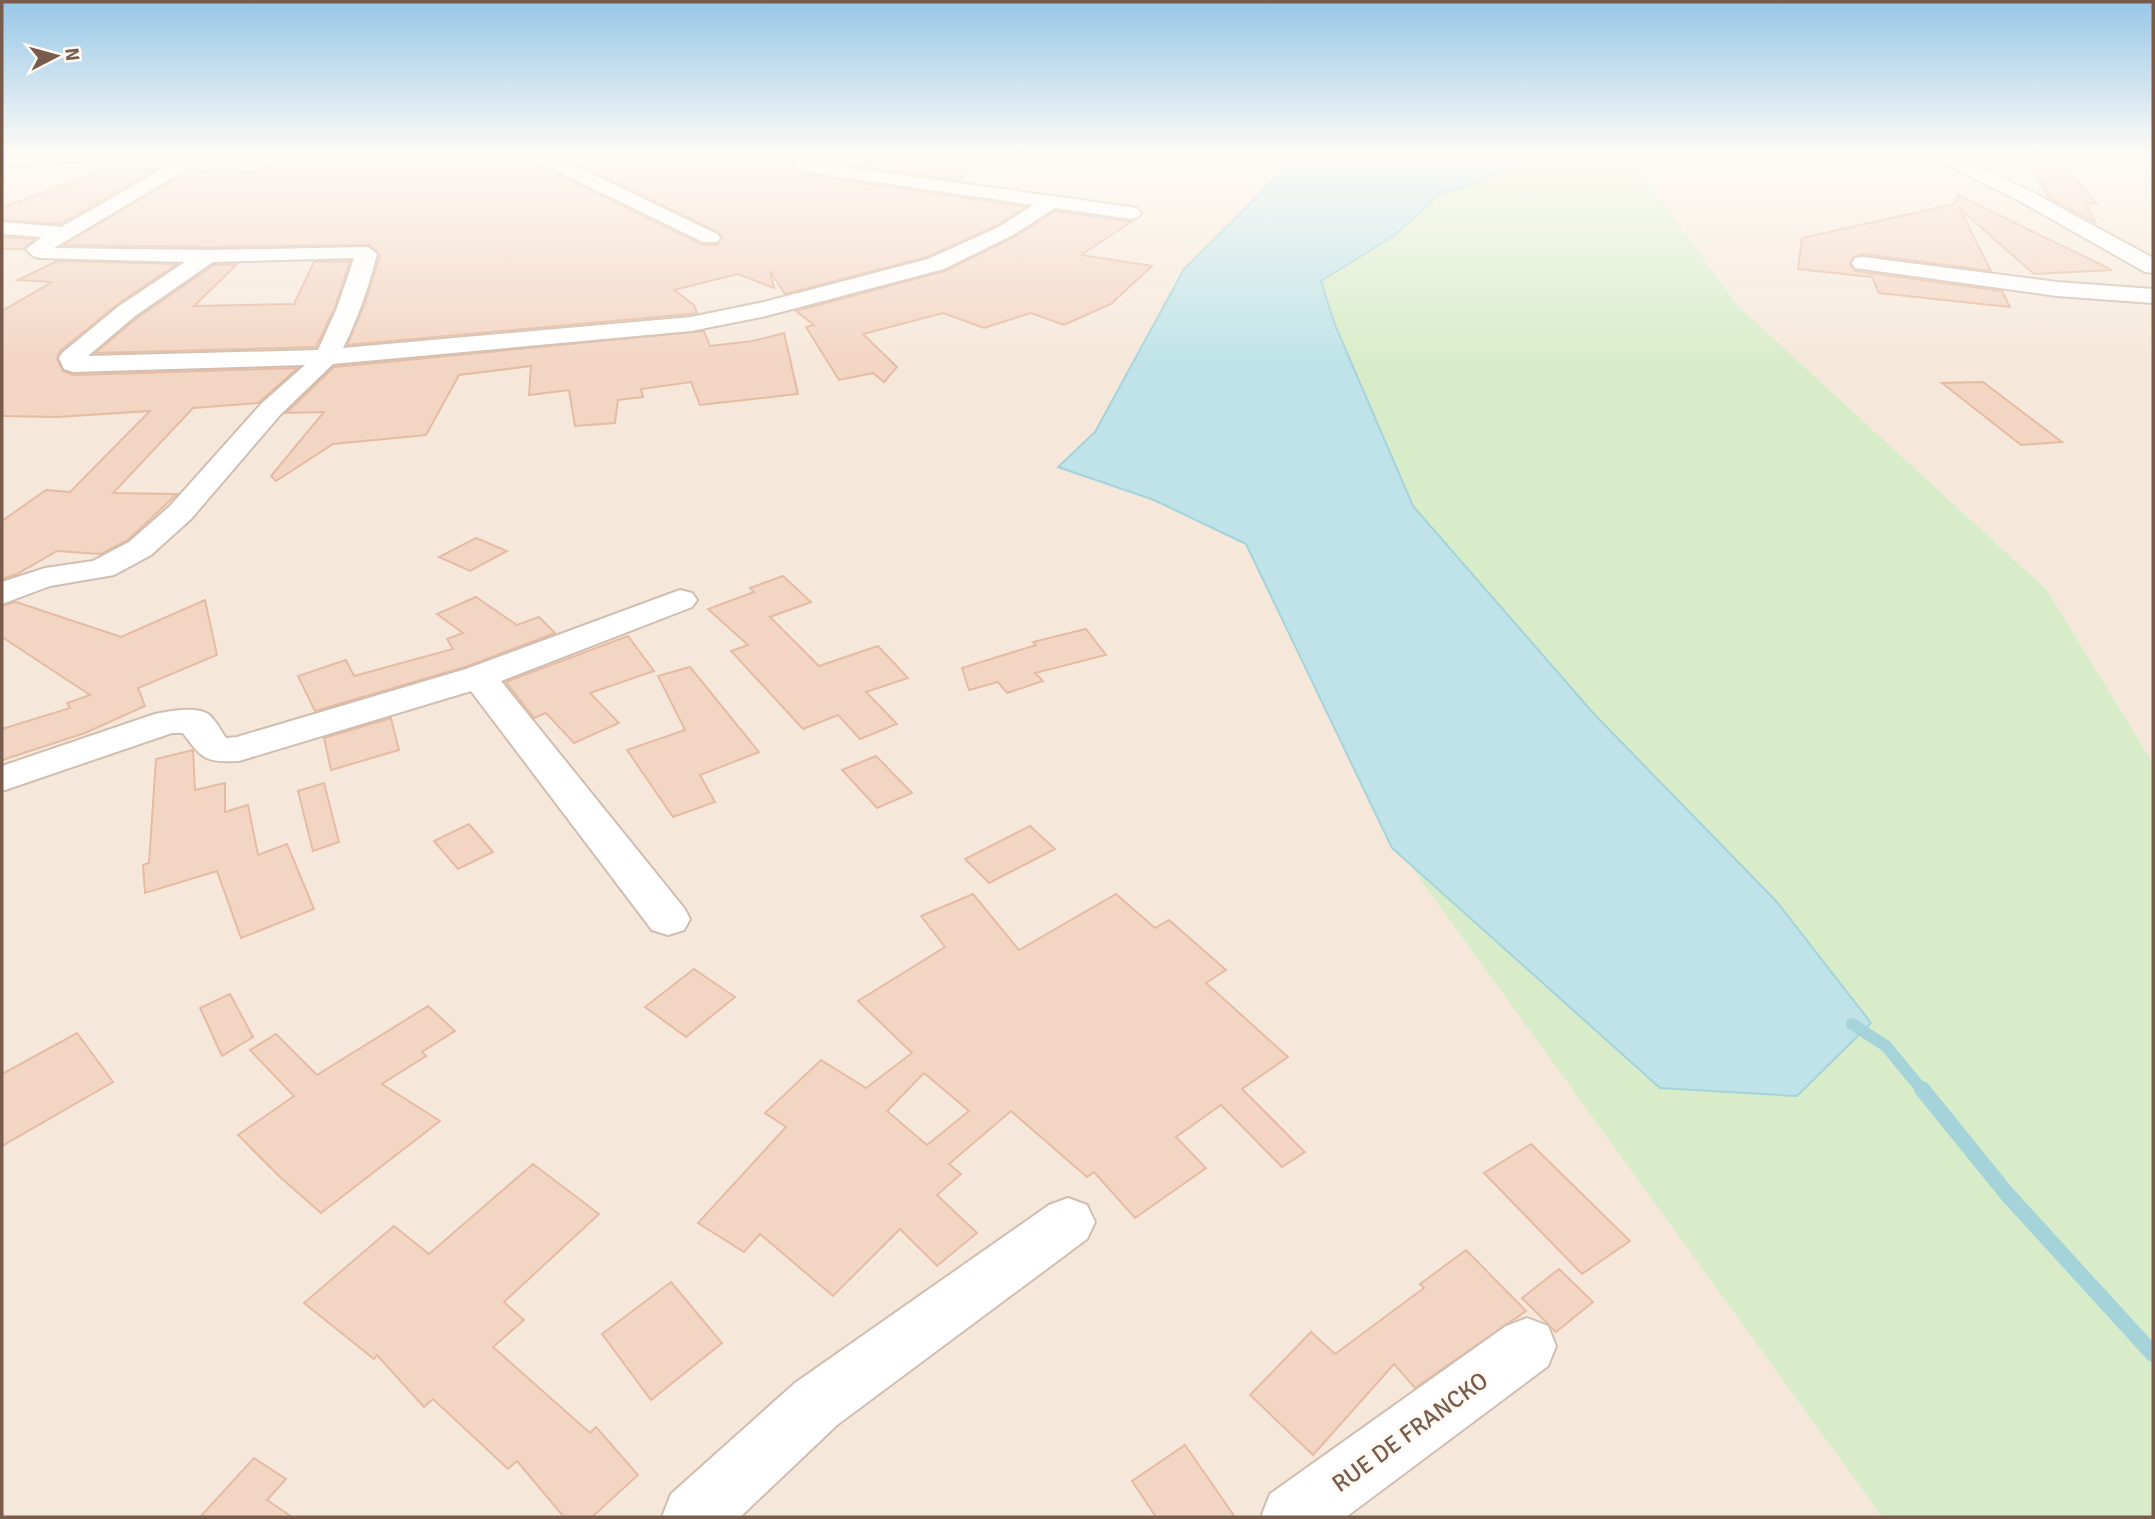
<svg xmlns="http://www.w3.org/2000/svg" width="2155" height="1519" font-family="Signika,sans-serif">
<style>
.residential{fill:#f5e8da}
.green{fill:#d8ecc9}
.water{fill:#bfe3e8;stroke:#a5d3da;stroke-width:2}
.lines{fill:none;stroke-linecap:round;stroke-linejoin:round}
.stream-far1{stroke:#a5d3da;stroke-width:12}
.stream{stroke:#a5d3da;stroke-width:16}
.building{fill:#f3d5c3;stroke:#e6bba3;stroke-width:2;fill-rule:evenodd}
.minor-casing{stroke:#d1beb0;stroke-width:4}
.minor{fill:#fff;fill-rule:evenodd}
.labels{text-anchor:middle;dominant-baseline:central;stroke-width:6;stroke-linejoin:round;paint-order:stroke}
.near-street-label{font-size:24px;fill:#7a5c4d;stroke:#fffaf3}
</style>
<rect width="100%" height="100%" fill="#fdf6ec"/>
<g class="residential">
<polygon points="2,152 1300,152 1184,269 1095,432 1059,467 1154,500 1246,544 1381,825 1660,1088 1411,865 1882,1517 2,1517"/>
<polygon points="1676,152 2153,153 2153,763 2047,590 1738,306 1640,169"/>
</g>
<polygon class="green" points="1561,152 1676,152 1640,170 1738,306 2047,590 2153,763 2153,1517 1882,1517 1381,825 1660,1088 1871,1023 1777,902 1594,714 1413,506 1335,325 1321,281 1395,235 1439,195"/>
<polygon class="water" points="1311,152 1561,152 1439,195 1395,235 1321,281 1335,325 1413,506 1594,714 1777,902 1871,1023 1797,1096 1660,1088 1392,848 1246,544 1154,500 1058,467 1095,432 1184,269 1300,154"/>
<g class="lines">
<polyline class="stream-far1" points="1852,1024 1886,1046 1923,1091"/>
<polyline class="stream" points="1922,1089 2007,1194 2153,1354"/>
</g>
<g class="building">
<polygon points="287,152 520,152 525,158 703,245 717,245 722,236 718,232 552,152 687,152 791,159 791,164 802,174 1026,207 998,225 927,257 785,294 770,271 774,288 738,274 674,290 694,305 697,313 691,314 347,345 365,303 380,255 370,245 208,247 63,245 190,170 255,172 262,167 269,167"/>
<polygon points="917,152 990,152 959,181 819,161 863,164 866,160 906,161"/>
<polygon points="2027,154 2057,156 2097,204 2086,203 2095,222 2049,198"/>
<polygon points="157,169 60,224 2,220 2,208 102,170"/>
<polygon points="1958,195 2112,270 2034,274 1959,208 1991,271 1863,254 1853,257 1850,264 1855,271 2002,291 2010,307 1879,293 1872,277 1798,269 1802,238 1954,204"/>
<polygon points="1056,211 1131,222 1081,255 1152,266 1111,304 1064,325 1031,313 984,328 943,313 863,334 897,367 884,382 873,373 839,380 806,327 814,325 796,311 945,271 1014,237"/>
<polygon points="2,237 35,239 23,249 2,249"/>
<polygon points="57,261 177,264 118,304 60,351 57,359 63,371 73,375 298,368 258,403 193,408 113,493 177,494 128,540 101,554 57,551 17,574 2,579 2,521 46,490 70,492 150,411 57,417 2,416 2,311 52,282 18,280"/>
<polygon points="350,261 335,307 316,347 95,353 137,318 214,265 237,264 194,306 294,304 314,262"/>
<polygon points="704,331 710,346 753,341 784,333 798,394 700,405 691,382 641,389 643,397 618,400 615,423 575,426 569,390 529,395 531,366 459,375 426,435 333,444 276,481 271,476 324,412 286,413 334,367"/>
<polygon points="1983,382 2062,442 2021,445 1942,383"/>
<polygon points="476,538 507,551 470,571 439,557"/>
<polygon points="783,576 811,602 770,617 819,666 878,646 908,678 866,692 897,724 860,739 838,715 803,729 731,651 748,645 708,609 754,592 750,588"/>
<polygon points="476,597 517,625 539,617 555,633 465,667 315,711 298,676 346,660 354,676 453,649 447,639 463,633 437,614"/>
<polygon points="205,600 217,655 138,688 145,706 85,733 2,760 2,729 70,708 67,703 90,695 2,637 2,606 16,602 121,637"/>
<polygon points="1086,629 1106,655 1035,673 1043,681 1007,693 998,682 969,690 962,668 1036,645 1033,642"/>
<polygon points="628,636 654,671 590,693 619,723 574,743 546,713 534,718 506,682"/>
<polygon points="690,667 759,752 700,775 715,802 673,817 627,750 685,730 658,676"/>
<polygon points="391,718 399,750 331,770 324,738"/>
<polygon points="193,750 195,790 225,783 225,812 248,805 258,855 287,844 314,909 241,938 217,871 145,893 143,865 149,863 156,759"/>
<polygon points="876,756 912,793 877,808 842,770"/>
<polygon points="324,783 339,842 313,851 298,791"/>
<polygon points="469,824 493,852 458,869 434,841"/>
<polygon points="1030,826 1055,849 989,883 965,859"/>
<path d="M973 894 1019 950 1116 894 1155 928 1169 920 1226 970 1206 983 1288 1057 1242 1089 1305 1152 1282 1167 1221 1105 1176 1137 1206 1168 1135 1218 1094 1172 1087 1177 1011 1111 949 1164 961 1174 937 1195 977 1233 937 1266 900 1229 833 1296 760 1234 744 1252 698 1223 786 1127 765 1113 821 1060 866 1088 912 1053 858 1001 945 947 921 916ZM924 1073 969 1111 927 1145 887 1111Z"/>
<polygon points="694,969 735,997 686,1037 645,1007"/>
<polygon points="230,994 253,1037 222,1056 200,1008"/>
<polygon points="428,1006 455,1031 422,1052 426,1056 382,1084 440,1121 321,1213 280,1177 238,1135 294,1096 250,1050 276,1034 317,1075"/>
<polygon points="77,1033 113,1082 2,1146 2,1074"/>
<polygon points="1531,1144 1630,1241 1582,1274 1484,1173"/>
<polygon points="533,1164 599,1214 504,1302 524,1320 493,1347 590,1433 596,1427 638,1475 592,1517 564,1517 517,1461 508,1469 433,1399 424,1407 377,1355 374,1359 304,1303 394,1226 429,1254"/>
<polygon points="1466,1250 1526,1311 1415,1388 1394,1364 1313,1455 1250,1395 1311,1332 1335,1354 1424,1288 1420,1284"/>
<polygon points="1559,1269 1593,1302 1556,1332 1522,1298"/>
<polygon points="671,1282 722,1343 651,1400 602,1334"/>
<polygon points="1185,1445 1235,1517 1156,1517 1132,1481"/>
<polygon points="254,1458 286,1479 267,1500 292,1517 200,1517"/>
</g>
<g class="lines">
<defs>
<g id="minor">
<polygon points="65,152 164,152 155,157 2,166 2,156"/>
<path d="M193 152H215L54 248 208 250 368 247 377 254C369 286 358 318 343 348L691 317 764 302 928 259 999 227 1033 205 808 172 802 171 793 162 796 152H814L811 161 814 163 835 166 1131 207 1138 209 1141 213 1138 217 1131 219 1055 208 1013 235 944 269 766 316 691 331 333 364 280 415 191 519 151 555 114 575 50 586 2 604V582L45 568 93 561 129 542 170 506 262 403 305 365 73 372 64 369 59 358 62 353 119 306 185 262 40 258 33 256 26 249 42 237 2 234V222L61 227ZM354 258 337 308 318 350 88 356 135 316 213 262Z"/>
<polygon points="523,152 546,152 717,234 720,238 717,242 703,242 526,156"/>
<polygon points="1925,152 1948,152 2032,192 2153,258 2153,273 2145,272 2018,200 1928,156"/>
<polygon points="1863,257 2057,282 2153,289 2153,303 2057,296 1855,268 1852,263 1855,258"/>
<path d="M680 590 692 593 697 600 692 607 501 681 684 908 690 919 684 930 668 935 652 930 471 691 239 761C205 762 203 760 183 733H172L2 791V766L155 714C169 711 195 706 208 714 215 719 221 731 226 738L237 737 466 669Z"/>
<polygon points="1068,1198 1087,1205 1095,1222 1087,1239 837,1425 740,1517 662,1517 671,1494 795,1383 1049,1205"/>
<polygon points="1527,1318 1548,1326 1556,1346 1548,1366 1346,1517 1261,1517 1270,1494 1506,1326"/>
</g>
</defs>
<use href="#minor" class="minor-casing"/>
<use href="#minor" class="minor"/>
</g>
<linearGradient id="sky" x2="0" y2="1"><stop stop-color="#97c7e8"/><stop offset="0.42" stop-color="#fefbf6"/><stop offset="1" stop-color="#fefbf6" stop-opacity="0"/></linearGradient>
<rect width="2155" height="365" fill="url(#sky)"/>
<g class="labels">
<g class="near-street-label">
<text transform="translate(1410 1432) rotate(-36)">RUE DE FRANCKO</text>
</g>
</g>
<rect width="2155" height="1519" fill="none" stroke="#7a5c4d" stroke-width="7"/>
<g transform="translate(56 56) rotate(84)" stroke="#fffaf3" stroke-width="5" paint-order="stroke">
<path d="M0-5L12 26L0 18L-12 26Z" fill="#7a5c4d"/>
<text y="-10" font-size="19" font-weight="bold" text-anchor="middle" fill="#7a5c4d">N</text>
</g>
</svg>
